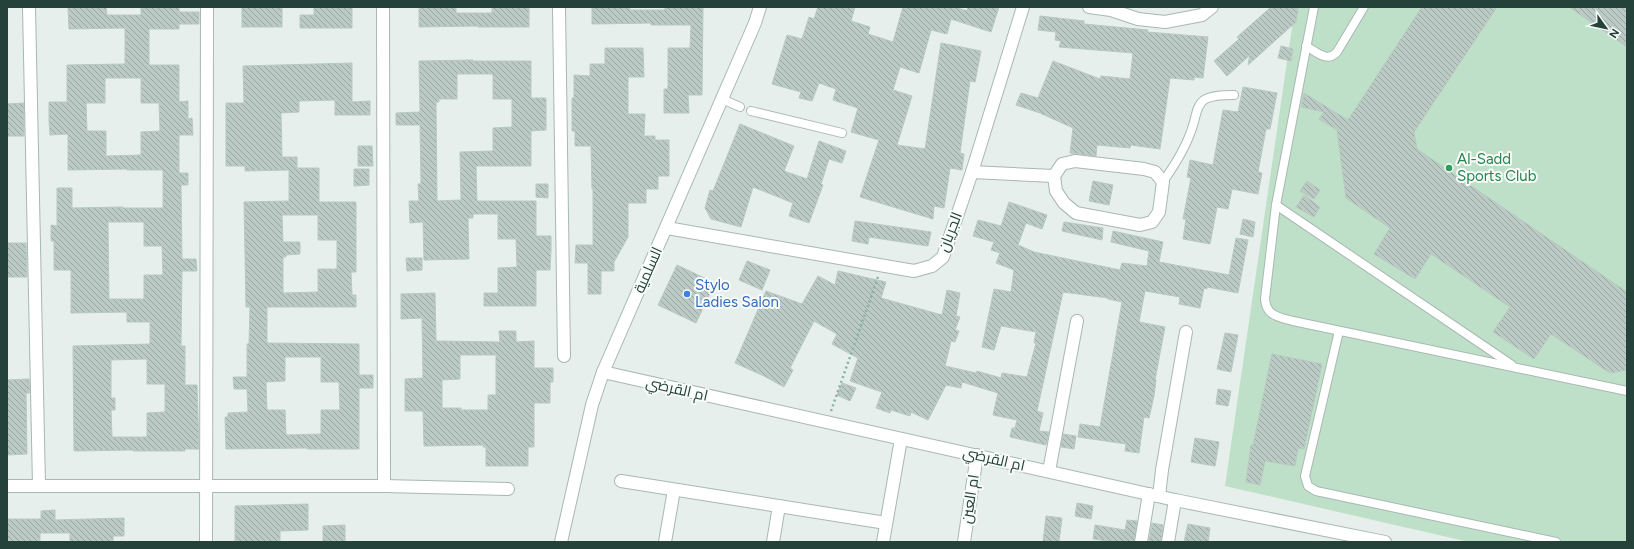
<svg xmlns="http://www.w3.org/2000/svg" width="1634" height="549" font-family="Figtree,Cairo,sans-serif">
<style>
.pitch{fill:#bfe0c8}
.building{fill:url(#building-back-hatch);stroke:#b8c9c2;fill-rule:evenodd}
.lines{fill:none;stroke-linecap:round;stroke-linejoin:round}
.service-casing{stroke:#a8b8b2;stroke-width:10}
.minor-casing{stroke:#a8b8b2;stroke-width:14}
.path{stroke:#86b3a5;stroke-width:2.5;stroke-dasharray:2 3;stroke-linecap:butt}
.service{stroke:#fff;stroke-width:8}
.minor{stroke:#fff;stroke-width:12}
.leisure-dot{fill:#2e9e5b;stroke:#f7fbf9;stroke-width:1.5}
.shop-dot{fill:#3f7fe0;stroke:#f7fbf9;stroke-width:1.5}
.labels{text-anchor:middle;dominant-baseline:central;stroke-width:4;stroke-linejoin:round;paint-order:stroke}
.leisure-label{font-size:15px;fill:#27864d;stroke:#f7fbf9;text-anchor:start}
.street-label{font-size:15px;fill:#24423a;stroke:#f7fbf9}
.shop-label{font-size:15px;fill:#366cbe;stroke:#f7fbf9;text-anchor:start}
</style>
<defs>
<pattern id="building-back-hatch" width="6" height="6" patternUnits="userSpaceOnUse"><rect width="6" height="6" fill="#bbcac4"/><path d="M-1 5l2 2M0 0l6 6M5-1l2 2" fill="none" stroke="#98a6a0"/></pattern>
</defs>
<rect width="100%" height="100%" fill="#e6efeb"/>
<polygon class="pitch" points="1295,7 1627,7 1627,542 1469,542 1225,486"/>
<g class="building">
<path d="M68 7H106L107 15H141V7H179V12H199V24H179V29H149V65H179V102L188 101V119L192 118 193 135H179V173H188V185H181L182 259H196L197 271H182L181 346H185V385H197L199 449H185V451H133V450L74 451 73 346 150 344V322H127V312L71 313V270H54V241H51V225L57 226V188H72V208L123 207V208H163V170H127V169L68 170V134L50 135 49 120V102H67V65L125 64V28L69 29ZM105 78H141V103H159L160 131 141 132V155L106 156V131H87L86 103H105ZM108 222H144V246H162L163 275H144V299H109ZM147 359V384H165V412L147 413V437H112L111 410H115V398H111V360Z"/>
<rect x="242" y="7" width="40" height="20"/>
<polygon points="314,7 352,7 352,28 300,28 300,15 314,15"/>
<polygon points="419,7 456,7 456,13 492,13 492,7 529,7 529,27 478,27 478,26 419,27"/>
<polygon points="592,7 630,7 630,10 665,10 665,7 703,7 702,95 688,95 689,113 664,113 664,89 668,89 668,48 690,48 691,25 651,25 651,23 592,24"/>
<polygon points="818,7 855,7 851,21 870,27 868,34 893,42 903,7 955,7 967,11 968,7 999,7 991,32 951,19 947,34 931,30 919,73 900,67 893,90 912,96 897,145 925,149 941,43 981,51 975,82 970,81 960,153 964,154 962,170 950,168 944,208 934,206 933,219 860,197 879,140 851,132 858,108 833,100 836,89 819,83 812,101 799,98 801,92 772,84 787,35 802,39 809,17 814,19"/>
<polygon points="1271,7 1298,8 1296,22 1248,65 1250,55 1227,76 1214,61 1239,39 1237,37"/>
<polygon points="1422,7 1497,7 1414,132 1417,149 1627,292 1627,370 1610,373 1551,334 1534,359 1493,332 1510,307 1431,254 1415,279 1374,254 1390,228 1346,198 1337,130 1319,119 1324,112 1301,107 1304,93 1348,120"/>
<polygon points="1569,7 1627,7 1627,47"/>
<polygon points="1040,16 1084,21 1084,24 1148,30 1147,32 1208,37 1203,78 1194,77 1194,80 1170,78 1160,149 1131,145 1130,148 1097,145 1096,156 1070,153 1073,128 1040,113 1016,105 1021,93 1038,98 1053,61 1100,79 1101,76 1130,79 1133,53 1059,47 1061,41 1055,40 1056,32 1038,30"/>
<polygon points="1281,46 1293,49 1291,61 1278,58"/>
<polygon points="605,48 643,48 644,77 628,77 628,114 645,114 644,136 655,136 655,140 669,140 669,176 658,176 658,189 646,189 646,203 628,203 628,237 614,262 614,271 601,271 601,294 588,294 588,263 575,263 576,245 593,245 593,189 592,189 591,146 575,146 575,131 572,131 572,98 574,98 574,75 590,76 590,64 605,64"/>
<path d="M473 60V61H531V98H546V130L531 131V166H476L477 201H536V236H551V250L550 270H536V306H484V293H498V268L517 267 516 239H498V214H473V218H468L469 259 424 260 423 222 410 223 409 201H419L418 184H421L420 125H396V113L420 112 419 61ZM457 74H493V99H512V127L493 128V151L460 152 461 200 437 201 436 102H439V99H457Z"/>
<path d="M352 63V102L370 101V115H335V100L299 101V112L281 113 282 157H297V168H319V202H356V272H351L352 295H356V307H267V343L359 344V375H373V388H359V449H307V448L226 449 225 417H228V413L248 412 247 389H234L233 377H247V344H249L250 307H246L244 202 289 201V170L245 171V166H226V103H244L243 66ZM282 215H318V240H337V269H318V292L283 293V257H286V255L300 254V242H283ZM285 357H321V382H339L340 410H321V434L286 435 285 410H267L266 382 285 381Z"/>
<polygon points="1243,87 1277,93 1270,129 1266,129 1258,172 1262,173 1258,194 1232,189 1228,209 1217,207 1210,244 1183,239 1186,219 1183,219 1191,178 1187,177 1190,160 1213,165 1223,110 1238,112"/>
<polygon points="24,103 24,136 7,136 7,104"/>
<polygon points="740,124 794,146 784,171 807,179 819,141 846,151 842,163 829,159 821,184 823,185 809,223 789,216 793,203 753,187 741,227 711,219 705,208 710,190 713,191"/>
<polygon points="358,146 372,146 373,166 358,166"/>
<polygon points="354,169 369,169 369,185 354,186"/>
<polygon points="1093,181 1113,185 1109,205 1089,201"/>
<polygon points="1307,181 1320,190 1314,199 1300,191"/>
<polygon points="536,184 548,184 548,198 536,197"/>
<polygon points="1304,195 1320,207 1314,217 1296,207"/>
<polygon points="1009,202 1047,215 1042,229 1026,223 1018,245 1034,252 1120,270 1122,263 1147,266 1149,251 1111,242 1113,231 1163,242 1159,262 1229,275 1236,238 1248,240 1238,293 1207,287 1207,289 1204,288 1200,308 1179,304 1180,297 1145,291 1139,322 1165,327 1155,380 1156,380 1154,396 1149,418 1144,417 1139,453 1125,451 1126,444 1078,437 1080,424 1100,427 1122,302 1108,299 1108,298 1063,292 1037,411 1043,413 1039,431 1049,432 1046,445 1010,437 1012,428 1015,428 1017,420 993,415 998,393 962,382 961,388 946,385 928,420 911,412 910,416 891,410 890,413 876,408 882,392 850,381 858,358 832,344 837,334 814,321 790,368 793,370 784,387 764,376 735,363 766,291 802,304 818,276 835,285 838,271 886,282 881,298 942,315 947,290 960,293 956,316 960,317 955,330 959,331 955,342 951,341 945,366 976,373 977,371 1001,378 1002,373 1027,377 1036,343 1034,343 1036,332 1001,326 994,350 982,347 994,289 1011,292 1014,270 996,263 1000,253 991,250 994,242 973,236 978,220 1001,226"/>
<polygon points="1243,219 1255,222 1253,237 1240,234"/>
<polygon points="855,221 931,232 928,246 869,237 868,244 852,241"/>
<polygon points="1064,222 1103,228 1102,240 1062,231"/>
<polygon points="7,243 26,243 27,277 7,277"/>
<polygon points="406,258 422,258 422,270 407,271"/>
<polygon points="747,261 770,270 762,290 739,280"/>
<polygon points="677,265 715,283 696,323 658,305"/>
<path d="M435 293 436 341 500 342 499 331H516V342L534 341V368H553V382H550V403H534V447H528V466H486V447H483V445L424 446 423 411H405V379L423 378 422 318 401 319V294ZM460 355H496V395H488V410H461V408H442V380L460 379Z"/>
<polygon points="1225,333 1238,335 1231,372 1217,369"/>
<polygon points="1272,354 1322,364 1304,449 1298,448 1295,466 1265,461 1260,485 1246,482 1251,445 1253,445"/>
<polygon points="29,379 30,393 26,393 27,454 7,455 7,380"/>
<polygon points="842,383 856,388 850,401 837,395"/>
<polygon points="1218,389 1231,391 1228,406 1216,404"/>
<polygon points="1063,434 1076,436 1074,449 1061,447"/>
<polygon points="1195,438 1219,442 1215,466 1191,462"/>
<polygon points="1077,503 1093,506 1091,519 1075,516"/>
<polygon points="308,504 308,530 280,531 280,542 235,542 235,506"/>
<polygon points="55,510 55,520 124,518 124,536 113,536 113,542 70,542 70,533 40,533 40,542 7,542 7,519 41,519 41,511"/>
<polygon points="1046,516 1062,518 1059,542 1043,542"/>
<polygon points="1127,520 1137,521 1134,542 1115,542 1093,539 1095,525 1125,530"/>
<polygon points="1152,523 1163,525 1161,542 1149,542"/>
<polygon points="1188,524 1210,528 1208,542 1184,542"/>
<polygon points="345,525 345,542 323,542 323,526"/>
</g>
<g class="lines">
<defs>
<g id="service">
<path d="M1314 7 1276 205 1265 299C1266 316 1279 317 1293 321L1627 391"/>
<path d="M1306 46C1317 52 1327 63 1337 52L1364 7"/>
<polyline points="722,99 740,107"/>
<polyline points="751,111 842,133"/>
<path d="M1163 182C1176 163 1188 144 1194 122 1196 115 1197 105 1204 100 1211 95 1225 95 1234 95"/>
<polyline points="1276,205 1512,365"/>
<polyline points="1339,331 1305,476 1308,486 1316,491 1556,542"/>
</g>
<g id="minor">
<polyline points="29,7 39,486"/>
<polyline points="383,7 384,486"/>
<polyline points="559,7 564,356"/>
<polyline points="1089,7 1111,10 1138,19 1165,22 1202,15 1212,7"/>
<polygon points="1075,161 1144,169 1155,172 1163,182 1159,212 1152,222 1140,225 1076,213 1064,203 1056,191 1054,176 1062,164"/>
<polyline points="972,172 1054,176"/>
<polyline points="667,228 914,271 932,266 943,257 972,172 1023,7"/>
<polyline points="603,372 1175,500 1385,542"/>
<polyline points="1049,471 1077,321"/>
<polyline points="621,481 886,523"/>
<polyline points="7,486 384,486 508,489"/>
<polyline points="1159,496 1162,470 1186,332"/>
<polyline points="206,542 207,7"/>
<polyline points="561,542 592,405 603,372 755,23 760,7"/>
<polyline points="665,542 674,490"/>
<polyline points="773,542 779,506"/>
<polyline points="883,542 901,439"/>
<polyline points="964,542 977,455"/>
<polyline points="1141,542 1149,494"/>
<polyline points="1168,542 1175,500"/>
</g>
</defs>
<use href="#service" class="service-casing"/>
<use href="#minor" class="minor-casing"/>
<polyline class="path" points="831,411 878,277"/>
<use href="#service" class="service"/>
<use href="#minor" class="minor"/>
</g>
<circle class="leisure-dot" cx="1449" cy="168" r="4"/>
<circle class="shop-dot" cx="687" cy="294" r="4"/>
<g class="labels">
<g class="leisure-label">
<text x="1457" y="159">Al-Sadd<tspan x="1457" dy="17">Sports Club</tspan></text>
</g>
<g class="street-label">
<text transform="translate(950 232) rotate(-69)">الجريان</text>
<text transform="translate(648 270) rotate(-66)">السلمية</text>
<text transform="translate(677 389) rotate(13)">ام القرضي</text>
<text transform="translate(994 459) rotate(13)">ام القرضي</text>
<text transform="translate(970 499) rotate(-81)">ام العين</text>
</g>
<g class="shop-label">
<text x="695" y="285">Stylo<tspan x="695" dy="17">Ladies Salon</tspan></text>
</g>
</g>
<rect width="1634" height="549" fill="none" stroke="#24423a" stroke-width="16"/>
<g transform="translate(1606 28) rotate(123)" stroke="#f7fbf9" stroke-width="3" paint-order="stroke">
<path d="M0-3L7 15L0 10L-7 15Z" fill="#24423a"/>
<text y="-6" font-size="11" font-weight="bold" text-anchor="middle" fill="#24423a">N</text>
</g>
</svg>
